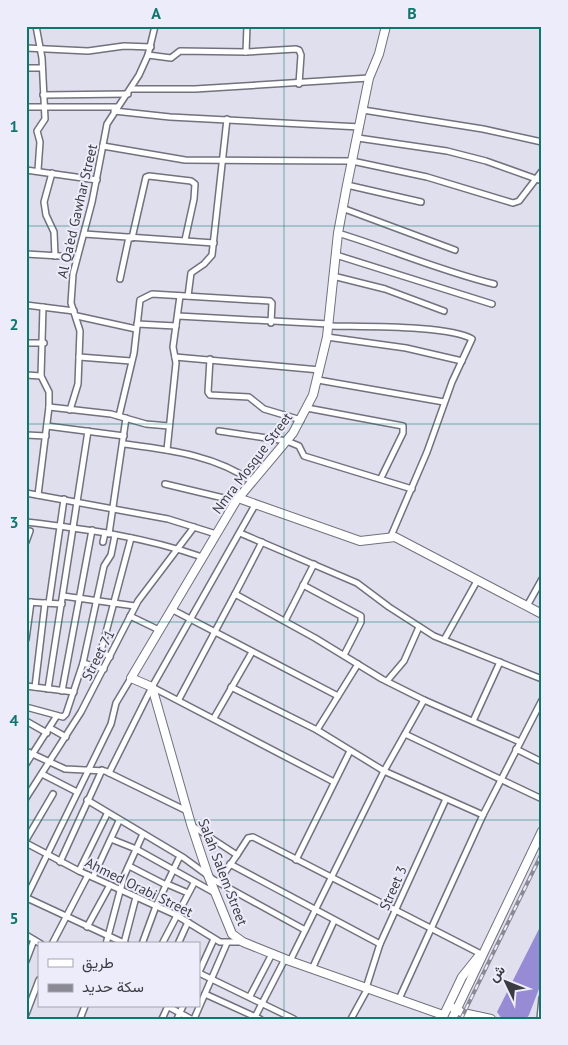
<svg xmlns="http://www.w3.org/2000/svg" width="568" height="1045" font-family="'PT Sans',Vazirmatn,sans-serif">
<style>
.water{fill:#968bd4}
.lines{fill:none;stroke-linecap:round;stroke-linejoin:round}
.street-casing{stroke:#72717d;stroke-width:8}
.secondary-casing{stroke:#72717d;stroke-width:10}
.street{stroke:#fff;stroke-width:5}
.secondary{stroke:#fff;stroke-width:8}
.rail-casing{stroke:#8b8a94;stroke-width:4}
.rail{stroke:#edecfb;stroke-width:2;stroke-dasharray:5.5;stroke-linecap:butt}
.grid{fill:none;stroke:#0f766e;stroke-width:1;stroke-opacity:0.55}
.labels{text-anchor:middle;dominant-baseline:central;stroke-width:4;stroke-linejoin:round;paint-order:stroke}
.street-label{font-size:14px;fill:#3c3b41;stroke:#edecfb}
.neatline{fill:none;stroke:#0f766e;stroke-width:2}
.grid-label{font-size:16px;text-anchor:middle;font-weight:bold;fill:#0f766e}
</style>
<rect width="100%" height="100%" fill="#e0dfed"/>
<polygon class="water" points="542,923 542,981 529,1015 526,1019 502,1019 497,1012"/>
<g class="lines">
<defs>
<g id="street">
<polyline points="36,26 42,58 45,119 37,131 40,142 38,170"/>
<polyline points="26,48 88,51 124,46 151,47"/>
<polyline points="246,52 247,26"/>
<polyline points="148,55 171,58 180,51 246,52 296,49 299,50 301,55 299,84"/>
<polyline points="26,68 42,68"/>
<polyline points="131,89 195,89 369,78"/>
<polyline points="43,95 128,94"/>
<polyline points="26,107 117,107"/>
<polyline points="363,110 483,129 542,142"/>
<polyline points="114,111 170,117 360,127"/>
<polyline points="358,138 447,151 486,161 542,181"/>
<polyline points="103,146 185,160 352,161 427,177 513,203 519,201 542,171"/>
<polyline points="26,170 97,180"/>
<polyline points="52,173 44,202 46,215 54,232 55,256"/>
<polyline points="347,185 421,202"/>
<polyline points="342,208 455,250"/>
<path d="M338 233C390 249 441 271 494 284"/>
<polyline points="84,234 214,243"/>
<polyline points="132,238 146,177 149,176 191,181 195,184 194,199 185,240"/>
<polyline points="26,254 77,257"/>
<polyline points="336,255 492,304"/>
<polyline points="333,276 385,289 444,311"/>
<polyline points="120,279 129,237"/>
<polyline points="188,296 191,273 204,264 212,255 227,119"/>
<polyline points="26,305 74,311"/>
<polyline points="77,316 136,329"/>
<polyline points="178,316 329,324"/>
<polyline points="137,324 176,326"/>
<path d="M329 326C360 327 449 325 472 339L452 382 427 452 391 536"/>
<polyline points="327,337 406,348 462,361"/>
<polyline points="26,343 44,343"/>
<polyline points="79,357 131,361"/>
<polyline points="175,357 320,370"/>
<polyline points="210,359 208,392 210,395 249,397 264,409 301,420"/>
<polyline points="26,375 41,376"/>
<polyline points="318,380 444,402"/>
<polyline points="49,407 111,414 146,424 169,426"/>
<polyline points="307,408 403,426 403,433 381,478"/>
<polyline points="70,410 78,384 80,331 71,303 73,274 92,202 107,124 139,75 148,55 155,26"/>
<polyline points="119,416 134,353 140,300 152,294 270,301 272,303 271,323"/>
<polyline points="47,426 124,436"/>
<polyline points="219,431 287,441 299,446 304,456 412,489"/>
<polyline points="26,435 46,436"/>
<path d="M124 444C169 450 215 455 253 482"/>
<polyline points="167,450 176,363 173,347 180,296"/>
<polyline points="165,484 236,501"/>
<polyline points="26,493 168,519 216,534"/>
<polyline points="38,495 49,407 49,392 41,376 43,307"/>
<path d="M26 522C86 529 145 537 202 557"/>
<polyline points="240,533 357,583 389,607 434,636 542,679"/>
<polyline points="109,534 126,418"/>
<polyline points="26,542 30,531"/>
<polyline points="103,542 105,533"/>
<polyline points="262,542 235,594 315,638 382,679 424,700 520,742"/>
<polyline points="303,585 361,616 361,622 344,655"/>
<polyline points="63,596 135,606"/>
<polyline points="26,602 62,604"/>
<polyline points="49,603 64,499"/>
<polyline points="527,606 542,579"/>
<polyline points="171,609 338,696"/>
<polyline points="130,616 159,630"/>
<polyline points="285,621 314,564"/>
<polyline points="26,639 31,602"/>
<polyline points="444,640 477,581"/>
<polyline points="110,657 101,651 131,538"/>
<polyline points="83,663 104,669"/>
<polyline points="358,664 317,730 384,771 483,815"/>
<polyline points="387,681 404,661 419,627"/>
<polyline points="26,686 74,692"/>
<polyline points="35,687 45,603"/>
<polyline points="152,687 334,782"/>
<polyline points="231,687 317,730"/>
<polyline points="48,689 88,431"/>
<polyline points="62,691 92,530"/>
<polyline points="179,699 235,594"/>
<polyline points="26,707 63,717 66,714 83,663 104,566 111,555 115,535"/>
<polyline points="214,718 252,652"/>
<polyline points="26,721 47,733"/>
<polyline points="473,721 500,662"/>
<polyline points="50,728 66,737"/>
<polyline points="405,734 542,799"/>
<polyline points="516,749 542,762"/>
<polyline points="26,751 65,769 105,771 187,811"/>
<polyline points="26,764 56,717"/>
<polyline points="109,773 152,687 255,505"/>
<polyline points="42,774 77,792"/>
<polyline points="26,798 81,712 138,601 194,527"/>
<polyline points="87,800 184,858 214,880 305,930"/>
<polyline points="191,825 237,855 248,838 253,837 481,954"/>
<polyline points="111,839 136,849 215,893"/>
<polyline points="26,840 53,794"/>
<polyline points="26,843 79,871 176,915 220,942 242,942"/>
<polyline points="296,860 350,751"/>
<polyline points="60,862 102,770"/>
<polyline points="230,864 380,944"/>
<polyline points="129,866 166,885"/>
<polyline points="79,871 107,814"/>
<polyline points="93,877 119,821"/>
<polyline points="218,882 237,855"/>
<polyline points="167,884 188,893"/>
<polyline points="26,898 111,724 116,703 131,678"/>
<polyline points="27,898 126,944"/>
<polyline points="87,927 110,885"/>
<polyline points="26,935 41,944"/>
<polyline points="124,943 136,897"/>
<polyline points="52,944 88,875"/>
<polyline points="106,944 124,876 143,834"/>
<polyline points="142,944 156,906 180,856"/>
<polyline points="162,944 194,883"/>
<polyline points="178,944 188,922"/>
<polyline points="26,961 34,940"/>
<polyline points="290,961 384,771 424,700"/>
<polyline points="312,969 334,921"/>
<polyline points="199,972 214,939"/>
<polyline points="199,973 294,1019"/>
<polyline points="366,988 380,944 446,799"/>
<polyline points="205,994 260,1019"/>
<polyline points="250,996 272,954"/>
<polyline points="399,999 483,815 542,700"/>
<polyline points="167,1006 191,1019"/>
<polyline points="26,1014 39,980"/>
<polyline points="80,1019 85,1006"/>
<polyline points="162,1019 168,1006"/>
<polyline points="177,1019 183,1006"/>
<polyline points="194,1019 227,943"/>
<polyline points="254,1019 285,959"/>
<polyline points="351,1019 368,988"/>
<polyline points="540,1019 542,998"/>
</g>
<g id="secondary">
<polyline points="386,26 379,54 369,78 347,185 338,233 327,337 313,395 293,433 236,501 131,678 152,687 191,824 208,875 232,934 243,942 290,961 443,1015"/>
<polyline points="238,498 360,541 395,537 542,614"/>
<polyline points="453,1008 463,1013 491,1019"/>
<polyline points="442,1019 462,977 478,957"/>
<polyline points="452,1019 542,831"/>
</g>
</defs>
<use href="#street" class="street-casing"/>
<use href="#secondary" class="secondary-casing"/>
<use href="#street" class="street"/>
<use href="#secondary" class="secondary"/>
<defs>
<polyline id="rail" points="461,1019 542,853"/>
</defs>
<use href="#rail" class="rail-casing"/>
<use href="#rail" class="rail"/>
</g>
<path class="grid" d="M284 26V1019M26 226H542M26 424H542M26 622H542M26 820H542"/>
<g class="labels">
<g class="street-label">
<text transform="translate(77 211) rotate(-77)">Al Qa'ed Gawhar Street</text>
<text transform="translate(252 463) rotate(-53)">Nmra Mosque Street</text>
<text transform="translate(98 655) rotate(-63)">Street 71</text>
<text transform="translate(223 872) rotate(69)">Salah Salem Street</text>
<text transform="translate(139 887) rotate(26)">Ahmed Orabi Street</text>
<text transform="translate(393 888) rotate(-66)">Street 3</text>
</g>
</g>
<rect width="568" height="1045" fill="none" stroke="#edecfb" stroke-width="55"/>
<rect x="38" y="942" width="162" height="65" fill="#edecfb" stroke="#a6a5b1"/>
<rect x="48" y="959" width="25" height="8" fill="#ffffff" stroke="#a6a5b1"/>
<text x="82" y="968" font-size="15" fill="#3c3b41">طريق</text>
<rect x="48" y="984" width="25" height="8" fill="#8b8a94" stroke="#a6a5b1"/>
<text x="82" y="992" font-size="15" fill="#3c3b41">سكة حديد</text>
<g transform="translate(506 982) rotate(313)" stroke="#edecfb" stroke-width="4" paint-order="stroke">
<path d="M0-4L9 19L0 12L-9 19Z" fill="#3c3b41"/>
<text y="-8" font-size="14" font-weight="bold" text-anchor="middle" fill="#3c3b41">ش</text>
</g>
<rect x="28" y="28" width="512" height="990" class="neatline"/>
<g class="grid-label">
<text x="156" y="19">A</text>
<text x="412" y="19">B</text>
<text x="14" y="132">1</text>
<text x="14" y="330">2</text>
<text x="14" y="528">3</text>
<text x="14" y="726">4</text>
<text x="14" y="924">5</text>
</g>
</svg>
